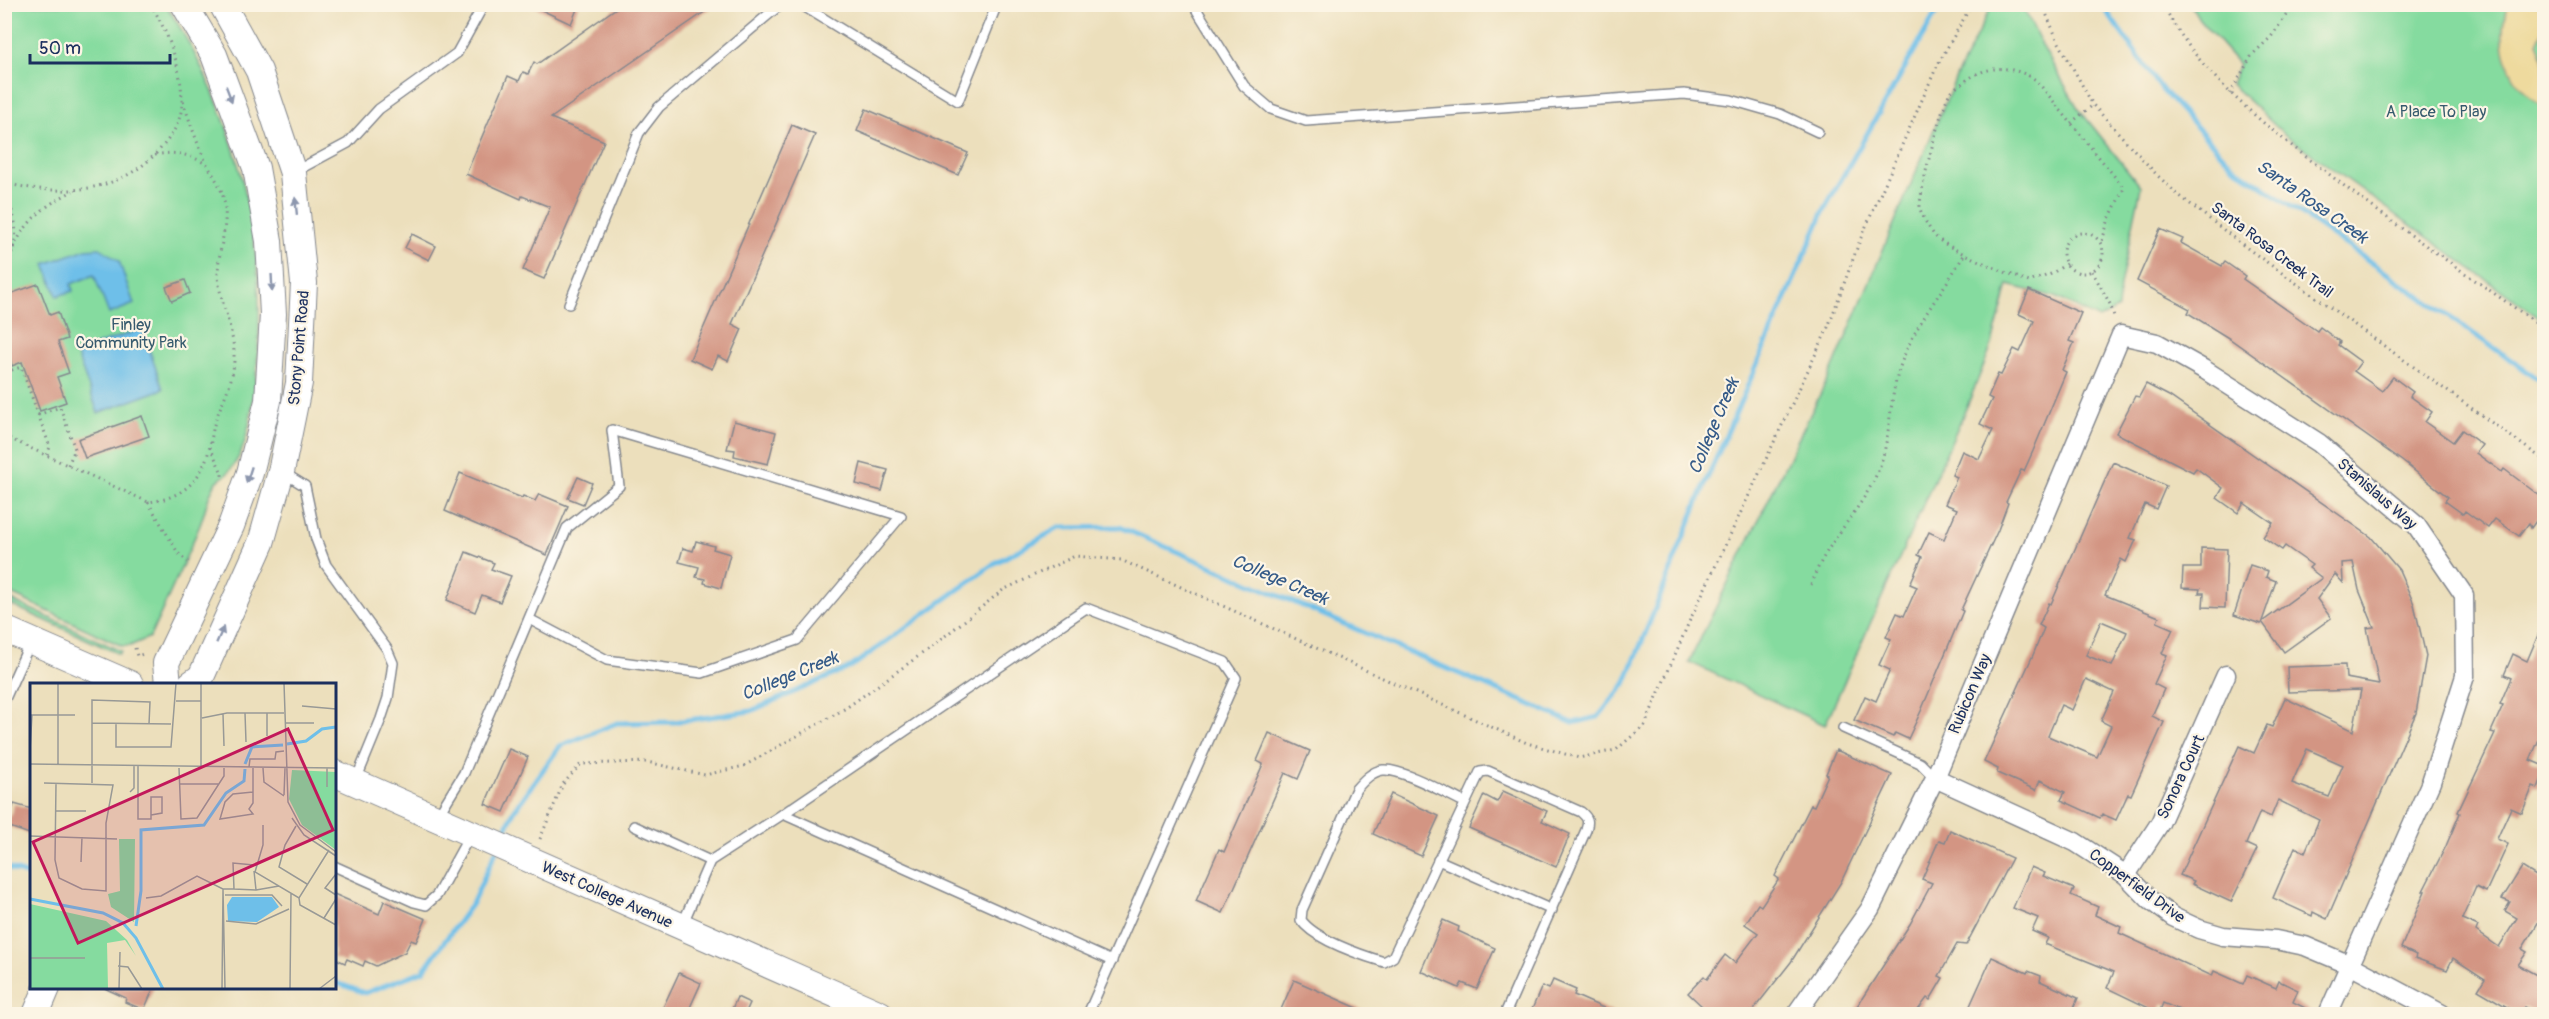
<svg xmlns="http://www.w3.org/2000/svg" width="2549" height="1019" font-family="Pangolin,sans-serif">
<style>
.green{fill:#85db9f;stroke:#50857e;stroke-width:1.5}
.sand{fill:#eeda9e;stroke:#84847e;stroke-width:1.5}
.water{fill:#6ebfe9;stroke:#4477a4;stroke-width:1.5}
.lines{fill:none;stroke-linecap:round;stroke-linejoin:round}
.stream{stroke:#6ebfe9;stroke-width:5}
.building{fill:#d39583;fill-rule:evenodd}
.service-casing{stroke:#84878d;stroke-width:12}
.minor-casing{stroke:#84878d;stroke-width:21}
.secondary-casing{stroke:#84878d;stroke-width:28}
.path{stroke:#84878d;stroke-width:3;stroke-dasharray:1.5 4.5;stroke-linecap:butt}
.service{stroke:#fff;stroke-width:9}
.minor{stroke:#fff;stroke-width:18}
.secondary{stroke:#fff;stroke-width:26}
.oneway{fill:#8d97ae}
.labels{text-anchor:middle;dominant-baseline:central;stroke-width:4.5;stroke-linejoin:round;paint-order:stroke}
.park-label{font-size:16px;fill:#365a6e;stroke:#fcf5e5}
.street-label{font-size:16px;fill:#1b2f5e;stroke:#fcf5e5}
.water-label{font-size:18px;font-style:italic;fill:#345a88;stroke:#fcf5e5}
.inset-river{fill:none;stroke:#6ebfe9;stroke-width:3}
.inset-road{fill:none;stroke:#989996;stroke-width:1.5}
.view{fill:#c2185b;fill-opacity:0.15;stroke:#c2185b;stroke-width:3}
.inset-edge{fill:none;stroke:#1b2f5e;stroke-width:3}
</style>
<rect width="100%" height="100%" fill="#fcf5e5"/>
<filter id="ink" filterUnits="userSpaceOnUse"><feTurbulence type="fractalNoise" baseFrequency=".0167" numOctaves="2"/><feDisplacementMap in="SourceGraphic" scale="12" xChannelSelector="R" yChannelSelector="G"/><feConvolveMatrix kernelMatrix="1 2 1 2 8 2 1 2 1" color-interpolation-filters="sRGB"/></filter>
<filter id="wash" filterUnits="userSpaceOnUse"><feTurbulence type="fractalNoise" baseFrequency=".008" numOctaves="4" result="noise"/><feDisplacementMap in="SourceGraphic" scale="24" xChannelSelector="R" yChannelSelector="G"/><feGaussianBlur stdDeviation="1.35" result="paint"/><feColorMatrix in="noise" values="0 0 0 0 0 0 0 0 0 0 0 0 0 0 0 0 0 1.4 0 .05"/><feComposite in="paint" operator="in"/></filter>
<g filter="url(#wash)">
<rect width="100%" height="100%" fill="#ecdfbc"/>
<g class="green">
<path d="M4 5H166C237 113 270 246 256 376 253 399 251 425 243 447 240 456 233 467 227 474 223 477 219 479 216 483 208 493 205 513 200 525 184 563 167 600 150 637L130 646H122L5 591Z"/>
<polygon points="1992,5 2022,5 2046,53 2078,108 2141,187 2120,286 2118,308 2099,319 2056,297 2008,285 1991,347 1968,404 1825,725 1689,662 1833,368 1957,75"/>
<polygon points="2191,5 2544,5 2544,321 2284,134 2231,84 2239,64 2199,19"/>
<polygon points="5,597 121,651 119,654 5,602"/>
</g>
<path class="sand" d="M2508 4 2544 5V28L2537 43 2544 60V107C2507 85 2495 45 2508 4Z"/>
<g class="water">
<polygon points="100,248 119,261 134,304 109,314 94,275 71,284 73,291 57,296 45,264 86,249"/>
<polygon points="142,329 163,389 98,413 76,352"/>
</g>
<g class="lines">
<g class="stream">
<polyline points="2101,4 2163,91 2233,166 2544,383"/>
<polyline points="501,840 514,811 560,746 617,723 674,722 751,711 851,667 995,563 1059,528 1120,527 1573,723 1598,717 1625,684 1707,479 1826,206 1941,4"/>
<polyline points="4,867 32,876"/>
<polyline points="334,982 365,993 423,971 473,902 496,851"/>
</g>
</g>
<g id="blocks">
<g class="building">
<polygon points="529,4 579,4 571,24"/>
<polygon points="622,4 716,4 551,118 604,141 544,279 523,270 550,207 522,196 521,199 466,174 508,76 519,81 523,72 528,74 534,62 537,64"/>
<polygon points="866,109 968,153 958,175 857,131"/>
<polygon points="792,125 815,135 732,324 742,329 728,361 718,356 712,369 690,359"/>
<polygon points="2160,229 2183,239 2181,243 2222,266 2225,262 2245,276 2243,279 2317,331 2320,327 2340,342 2338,345 2361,362 2354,371 2382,391 2393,377 2413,392 2410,396 2432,412 2425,422 2453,442 2462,430 2482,445 2476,453 2502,472 2504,469 2544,499 2544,510 2531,528 2529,523 2519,536 2495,519 2488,528 2465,511 2463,514 2445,501 2448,497 2402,461 2230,339 2188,313 2190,309 2137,281"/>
<polygon points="412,234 436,246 429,260 405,248"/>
<polygon points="185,280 190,293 172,301 166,287"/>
<polygon points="38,284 50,315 58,312 67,339 58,342 69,373 57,377 66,402 40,411 22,362 12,366 10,359 4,361 4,296"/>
<polygon points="2029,290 2081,313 2069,341 2074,343 2062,370 2066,372 2033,451 2024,471 2021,470 2006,502 2008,503 1998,530 1961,610 1963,611 1921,711 1908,739 1895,733 1893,737 1854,720 1865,696 1876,701 1890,670 1879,665 1891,639 1886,637 1897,613 1904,616 1917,587 1910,584 1922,557 1918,555 1929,532 1944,539 1957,509 1945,504 1957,477 1952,475 1962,451 1979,459 1993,430 1980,424 1992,399 1988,397 1998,374 2001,375 2014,349 2020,352 2034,321 2019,314"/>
<path d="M2146 384 2169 396 2371 537 2399 570 2414 604 2426 656 2416 713 2327 919 2313 912 2312 916 2273 898 2295 847 2305 852 2319 820 2278 800 2271 817 2260 812 2246 844 2257 849 2231 902 2192 884 2194 881 2180 875 2239 746 2254 753 2267 725 2272 727 2285 698 2353 731 2361 690 2288 692 2287 667 2345 665 2346 678 2379 684 2367 628 2374 627 2359 590 2353 562 2342 563 2343 583 2335 574 2317 599 2331 618 2284 652 2262 622 2322 578 2309 568 2312 565 2285 546 2282 550 2263 537 2273 523 2244 503 2238 513 2217 498 2223 488 2196 468 2193 472 2116 433 2135 396 2139 397ZM2307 749 2343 765 2329 797 2292 783Z"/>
<polygon points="142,416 149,436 85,458 78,439"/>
<polygon points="734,421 776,432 768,464 734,456 735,450 727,449"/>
<path d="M2113 462 2166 486 2156 509 2145 504 2130 538 2136 540 2126 562 2121 559 2105 595 2159 617 2157 622 2173 629 2162 653 2167 655 2154 684 2164 689 2152 716 2164 722 2131 795 2128 794 2116 820 2102 814 2100 818 2061 800 2065 792 2040 780 2036 790 1997 773 1998 769 1984 762 2033 655 2044 628 2039 625 2049 603 2051 604ZM2101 621 2127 632 2112 666 2086 655ZM2086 679 2114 692 2101 721 2111 726 2097 757 2048 736 2061 705 2072 710Z"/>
<polygon points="861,463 888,470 882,491 856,484"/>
<polygon points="460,473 522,498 523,496 535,501 539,494 568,506 547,555 445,511"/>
<polygon points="578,477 592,483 583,504 568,498"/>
<polygon points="696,541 714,546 713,549 730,554 721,588 704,583 705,579 696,577 699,567 679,562 683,548 693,551"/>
<polygon points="2201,548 2227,549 2225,608 2203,607 2204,593 2199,593 2200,589 2182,588 2183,568 2201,568"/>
<polygon points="466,552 494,563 491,569 511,576 500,602 482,595 475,612 447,600"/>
<polygon points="2250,565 2268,571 2266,577 2276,581 2261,624 2234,615"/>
<polygon points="2544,621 2544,728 2530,760 2544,766 2544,773 2538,788 2533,786 2522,813 2511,808 2497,839 2508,844 2486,892 2476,887 2462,919 2478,926 2476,931 2499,947 2517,918 2505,911 2510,902 2502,899 2522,867 2544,881 2544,924 2539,921 2522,949 2527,952 2518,965 2544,979 2544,1001 2538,1014 2524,1007 2519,1014 2478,990 2485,979 2453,958 2447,970 2415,958 2416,955 2401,948 2425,891 2423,891 2446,846 2460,813 2458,812 2495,733 2491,732 2503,705 2500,704 2511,678 2504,675 2513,654 2527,661"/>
<polygon points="1269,733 1310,751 1298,779 1285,773 1223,913 1196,901 1219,849 1224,852 1263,764 1257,761"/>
<polygon points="509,749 528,757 504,812 485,804"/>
<polygon points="1836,750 1892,775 1841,882 1791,962 1750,1014 1696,1014 1703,1007 1688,993 1704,976 1707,979 1725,955 1735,963 1758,933 1745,924 1758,904 1761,906 1779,879 1775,876 1811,805 1814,806 1828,775 1826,774"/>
<polygon points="1503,791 1547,811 1542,821 1570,834 1556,867 1469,828 1484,795 1497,802"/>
<polygon points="1391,794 1439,816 1421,856 1373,834"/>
<polygon points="14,804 32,809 32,835 7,826"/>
<polygon points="1950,830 2012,858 1966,945 1957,944 1939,976 1943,978 1930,1000 1927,998 1915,1014 1852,1014 1910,924 1932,883 1922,879 1939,840 1945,842"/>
<polygon points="2031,867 2045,873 2043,876 2074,889 2071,895 2098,907 2095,915 2121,927 2119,933 2212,976 2214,971 2243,984 2247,975 2276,988 2279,981 2298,990 2293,1002 2317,1014 2240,1014 2227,1009 2224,1014 2189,1014 2163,1003 2159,1013 2107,988 2114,972 2045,944 2048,938 2032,931 2038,918 2013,908"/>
<polygon points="334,894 379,914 384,901 426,919 416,942 411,940 405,952 376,966 365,961 363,966 347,959 345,963 334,958"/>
<polygon points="1443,920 1459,927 1458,931 1495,948 1477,989 1462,983 1459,988 1421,971"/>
<polygon points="1992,957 2027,973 2028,971 2041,976 2040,981 2078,998 2071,1014 1984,1014 1969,1008"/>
<polygon points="679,973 701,983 687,1014 660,1014"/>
<polygon points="1294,980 1371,1014 1279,1014"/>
<polygon points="1553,980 1576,990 1574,995 1617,1014 1530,1014 1542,986 1549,989"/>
<polygon points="102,987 154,987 144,1010 125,1002 126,998"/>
<polygon points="737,997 750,1003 745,1014 730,1014"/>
</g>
</g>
</g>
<g filter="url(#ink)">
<use href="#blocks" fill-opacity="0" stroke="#84878d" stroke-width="1.5"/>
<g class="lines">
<defs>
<g id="service">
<polyline points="800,4 958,101 997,4"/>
<polyline points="1193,4 1244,86 1271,109 1306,121 1684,94 1731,100 1780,114 1818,132"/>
<polyline points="294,172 348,143 379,109 457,53 484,4"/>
<polyline points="569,304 639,133 659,107 781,4"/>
<polyline points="284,473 305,486 316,539 326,565 387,649 393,663 388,698 381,719 356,780"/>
<polyline points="4,701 30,643"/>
<polyline points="1843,728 1920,763 1935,778"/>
<path d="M1464 802C1447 794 1401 768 1383 770 1372 771 1363 781 1356 789L1302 910 1301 920C1314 939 1361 955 1384 962L1393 957 1480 772 1488 771 1581 812C1588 818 1589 821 1586 830L1505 1014"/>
<polyline points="783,814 1112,961"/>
<polyline points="437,817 464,773 567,528 619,486 612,430 901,516 797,640 702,673 607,660 529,619"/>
<polyline points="634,826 710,861"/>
<polyline points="1438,860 1552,910"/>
<polyline points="334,866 414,902 426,905 437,895 470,835"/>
<polyline points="682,925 710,861 783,814 1086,608 1225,662 1236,678 1088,1014"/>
</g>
<g id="minor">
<polyline points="1935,778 2075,842 2126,875 2150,900 2173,917 2199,929 2223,936 2276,940 2305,946 2350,965 2442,1014"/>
<polyline points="2126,875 2160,823 2226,675"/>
<polyline points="1796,1014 1870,909 1935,778 2121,335 2157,343 2205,370 2319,443 2416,525 2464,595 2465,676 2431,782 2328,1014"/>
</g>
<g id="secondary">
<polyline points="4,629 130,684"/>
<polyline points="168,684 166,663 231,526 250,473 268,401 273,314 269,241 256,168 214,55 184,4"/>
<polyline points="191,684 201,677 261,543 281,472 299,383 304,283 293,173 259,71 222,4"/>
<polyline points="334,773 880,1014"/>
<polyline points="36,1014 47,988"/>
</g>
</defs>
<use href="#service" class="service-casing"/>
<use href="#minor" class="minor-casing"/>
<use href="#secondary" class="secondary-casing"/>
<g class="path">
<polyline points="2042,4 2057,39 2093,105 2157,175 2176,193 2247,248 2544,460"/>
<path d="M2163 4C2198 75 2268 128 2330 175 2400 229 2472 278 2544 328"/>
<polyline points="2230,94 2252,55 2271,37 2294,4"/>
<polyline points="2071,123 2093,105"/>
<path d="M155 155C175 151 189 154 206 164"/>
<path d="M4 183C61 196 120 195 161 148 173 135 183 118 182 99 181 65 168 34 151 4"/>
<path d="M4 194C18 217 21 243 4 266"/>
<circle cx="2083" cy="253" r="20"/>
<polyline points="4,247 12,253"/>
<path d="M13 248C27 220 45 205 73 191"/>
<path d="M2066 264 2051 274 2029 282C2010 274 1946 249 1935 236 1930 230 1921 215 1920 208 1919 193 1941 106 1950 93 1953 89 1960 85 1964 82 1987 64 2012 65 2036 80L2124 188 2109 219 2101 244"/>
<polyline points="2092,271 2110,304 2115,319"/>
<polyline points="6,372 21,367 50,447 47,455"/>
<polyline points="38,415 60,407 75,449 68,465"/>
<path d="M4 436 148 502C180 499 201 482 209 450 212 440 212 429 216 419 223 399 234 381 234 358 235 329 219 303 218 274 218 249 229 226 224 201 222 187 214 177 207 164 197 144 190 122 183 101"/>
<polyline points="210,447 222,473 222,478"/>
<polyline points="148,502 178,553 188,562"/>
<path d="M1811 585C1825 542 1861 512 1878 471 1890 442 1889 407 1897 377 1909 330 1942 294 1965 253"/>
<polyline points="135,648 137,656 146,653"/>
<polyline points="540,839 563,784 581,764 647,762 705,775 744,766 846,708 930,648 1003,590 1075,556 1121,560 1527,743 1579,758 1616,750 1645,725 1689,622 1827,330 1860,240 1937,66 1972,4"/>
</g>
<use href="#service" class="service"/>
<use href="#minor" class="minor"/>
<use href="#secondary" class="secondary"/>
</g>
<defs><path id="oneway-solid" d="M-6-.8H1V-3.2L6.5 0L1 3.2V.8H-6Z" transform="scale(1.5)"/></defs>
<g class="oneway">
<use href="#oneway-solid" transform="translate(229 94) rotate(69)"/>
<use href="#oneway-solid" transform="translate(296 206) rotate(-96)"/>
<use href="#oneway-solid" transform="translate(272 283) rotate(87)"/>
<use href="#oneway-solid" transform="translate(249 475) rotate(108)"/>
<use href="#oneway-solid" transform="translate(220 635) rotate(-66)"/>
</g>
</g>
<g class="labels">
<g class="park-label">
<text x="2436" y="112">A Place To Play</text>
<text x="131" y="325">Finley<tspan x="131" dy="18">Community Park</tspan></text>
</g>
<g class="street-label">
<text transform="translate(2272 250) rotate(37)">Santa Rosa Creek Trail</text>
<text transform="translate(299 348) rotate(-85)">Stony Point Road</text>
<text transform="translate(2377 494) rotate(41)">Stanislaus Way</text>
<text transform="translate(1970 694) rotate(-67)">Rubicon Way</text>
<text transform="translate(2181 777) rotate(-65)">Sonora Court</text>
<text transform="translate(2137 886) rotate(36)">Copperfield Drive</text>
<text transform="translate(607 895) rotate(24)">West College Avenue</text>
</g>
<g class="water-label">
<text transform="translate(2312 202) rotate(35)">Santa Rosa Creek</text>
<text transform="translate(1714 426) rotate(-67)">College Creek</text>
<text transform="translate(1280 580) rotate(23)">College Creek</text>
<text transform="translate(790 676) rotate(-22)">College Creek</text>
</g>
</g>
<g transform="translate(30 683)">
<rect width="306" height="306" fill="#ecdfbc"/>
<path d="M262 87 306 89V167L272 142 259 116ZM89 156H105L104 239 81 224 78 211 90 208ZM0 221 76 238 97 257 106 273 95 257 77 260 78 306H0Z" fill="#85db9f"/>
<path d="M202 214H242L249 224 227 239 198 238 197 222Z" fill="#6ebfe9"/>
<path class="inset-river" d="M257 61 276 58 292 46 306 44M215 81 222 64 253 62M0 216 73 230 93 240 106 255 133 306M106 243 111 208V147L174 142 196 110 214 98 215 86"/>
<path class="inset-road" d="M3 0H28V81M254 0 258 119 270 142 306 169M146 18H171M272 23 306 26M215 30 216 59M237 30V53M193 31 194 63M0 32H45M172 35 197 30H254M62 40 141 41M255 40H284M86 41V64H141L146 0M0 67 2 32M0 81 306 85M108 83V136H121V114H132V130L121 132M171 84V0M219 84 220 76H245L246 69 254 68M149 85 151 136 167 135 194 93V85M233 85 234 99 254 113M14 100 83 102 76 140V208L52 206 29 195 25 177 26 101M62 100V17L120 19 119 41M149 101H189M297 104V85M100 109 104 105V83M223 109 203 111 195 119 190 136 223 131 219 126 223 120V85M254 112 255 85M25 128H56M262 135 274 152 306 173M233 142V162L225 189 269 215 299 167M266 143 255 162 249 184 277 201M0 153 87 156M51 179 52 154M224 182 203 180 204 206 226 207 224 188M306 191 295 205 306 212M226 207 249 203M195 212H242L252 223M116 215 131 213 167 193 193 206 192 306M269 215 270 222 306 242M294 235 306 216M196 238 226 241 259 226M0 275H55M88 283 98 284 112 306M89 306 90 269M195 306 193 206H204M260 306 261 210M289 306 306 293"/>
<path class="view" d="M258 46 303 147 48 260 3 159Z"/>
<rect width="306" height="306" class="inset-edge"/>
</g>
<rect width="2549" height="1019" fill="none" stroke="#fcf5e5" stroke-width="24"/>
<path d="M30 54v9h140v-9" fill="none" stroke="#1b2f5e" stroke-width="3"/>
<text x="39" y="54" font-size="18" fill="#1b2f5e" stroke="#fcf5e5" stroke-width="4.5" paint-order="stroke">50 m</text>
</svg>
